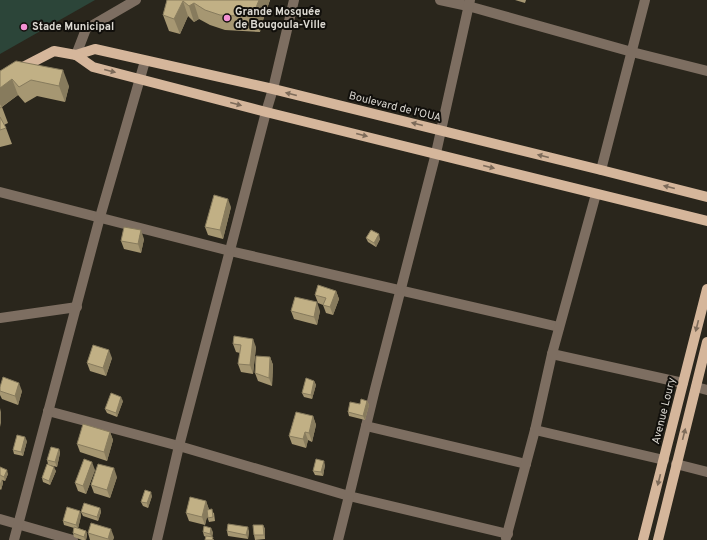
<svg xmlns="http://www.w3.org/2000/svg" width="707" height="540" font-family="Overpass,sans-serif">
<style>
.park{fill:#2c4539}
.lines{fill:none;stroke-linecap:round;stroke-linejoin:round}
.minor{stroke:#7d6e61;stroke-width:10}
.major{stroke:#d5b69b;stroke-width:10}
.wall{fill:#a69772}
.shaded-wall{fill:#877b5d}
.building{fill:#c1b085;stroke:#877b5d}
.oneway{fill:#7d6b5a}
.poi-dot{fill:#f491d4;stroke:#110f0b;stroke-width:1.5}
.labels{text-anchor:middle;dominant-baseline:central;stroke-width:4;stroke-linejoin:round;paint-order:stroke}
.poi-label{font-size:11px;font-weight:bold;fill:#dcd9d2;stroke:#110f0b;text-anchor:start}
.street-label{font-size:11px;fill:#dcd9d2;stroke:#110f0b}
</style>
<rect width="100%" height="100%" fill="#2a261c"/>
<polygon class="park" points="0,0 95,0 0,54"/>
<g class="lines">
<g class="minor">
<polyline points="440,0 468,6 632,52 707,71"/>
<polyline points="76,55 86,29 136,0"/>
<polyline points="601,170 645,0"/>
<polyline points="0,192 230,251 559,327"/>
<polyline points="0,318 77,307"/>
<polyline points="552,354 683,383"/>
<polyline points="696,387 707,390"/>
<polyline points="48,411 179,446 349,496 508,534"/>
<polyline points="366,426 526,464"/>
<polyline points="535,430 664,460"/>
<polyline points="676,464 707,472"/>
<polyline points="0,519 73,540"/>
<polyline points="506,538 535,430 552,354 596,194"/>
<polyline points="14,540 100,217 145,61"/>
<polyline points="157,540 179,446 266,112 273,89 294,0"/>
<polyline points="338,540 349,496 375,389 436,153 470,0"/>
</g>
<g class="major">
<polyline points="76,55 95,49 273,89 601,170 707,197"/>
<polyline points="0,79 54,51 76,55 93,67 266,112 707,221"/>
<polyline points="643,540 707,289"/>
<polyline points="658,540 707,342"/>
</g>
</g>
<g class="wall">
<polygon points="167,0 270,0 261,26 260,32 225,30 210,25 199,19 194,22 188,16 180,34 169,31 163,15"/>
<polygon points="515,0 526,0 525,3"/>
<polygon points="0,71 69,86 65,102 37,96 25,103 18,95 2,107 8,123 4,125 6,128 12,144 0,147"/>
<polygon points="231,207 223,239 208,235 205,227"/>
<polygon points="366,238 380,239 376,247 368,242"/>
<polygon points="144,239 141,253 124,249 121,241"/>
<polygon points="336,291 339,299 333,315 326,313 323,305 318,303 315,295"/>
<polygon points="291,311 320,311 317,325 294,319"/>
<polygon points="233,344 256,347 253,374 241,372 238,364 240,353 236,352"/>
<polygon points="270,357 273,365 272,386 258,381 255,373"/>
<polygon points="112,358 106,376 90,371 87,363"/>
<polygon points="314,381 316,385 312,399 304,397 302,393"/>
<polygon points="0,387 22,391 18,405 2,399 0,395"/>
<polygon points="123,401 117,417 107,413 105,409"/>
<polygon points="367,401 369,405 365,420 349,416 348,412 360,404"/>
<polygon points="313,416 316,425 312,442 308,440 306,448 292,444 289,436"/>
<polygon points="110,432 113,440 107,461 80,452 77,444"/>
<polygon points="27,441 23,456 14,454 13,450"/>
<polygon points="59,449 60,453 57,467 49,465 56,471 50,485 43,482 42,478 48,464 47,460"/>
<polygon points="325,465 323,476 315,475 313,471"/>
<polygon points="0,467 8,474 5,481 2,480 3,483 1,490 0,489"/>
<polygon points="95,470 86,494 78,491 75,483"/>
<polygon points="117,477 110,498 94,493 91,485"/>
<polygon points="152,496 148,508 143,506 141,502"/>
<polygon points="206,501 209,510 214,513 215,521 209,522 207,516 205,525 189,521 186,513"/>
<polygon points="100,508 101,512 98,521 83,516 81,512"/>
<polygon points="80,511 81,516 78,528 86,531 87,535 86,540 82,540 74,537 73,533 74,528 64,525 63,521"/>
<polygon points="263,525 265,529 265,539 255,540 254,535"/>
<polygon points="227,531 249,531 248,539 228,536"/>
<polygon points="203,532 213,532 212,537 214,540 205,540 206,537 204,536"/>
<polygon points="88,533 114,537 113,540 90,540"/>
</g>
<g class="shaded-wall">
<polygon points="259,0 270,0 261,26 260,32 255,17 255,10"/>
<polygon points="183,1 188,16 180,34 174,19"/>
<polygon points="194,3 199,19 194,22 189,6"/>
<polygon points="63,70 69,86 65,102 59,86"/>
<polygon points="12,79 18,95 0,108 0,88"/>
<polygon points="228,199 231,207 223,239 220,230"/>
<polygon points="141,230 144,239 141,253 138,244"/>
<polygon points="379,234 380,239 376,247 374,243"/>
<polygon points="336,291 339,299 333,315 330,307"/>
<polygon points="317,302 320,311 317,325 314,317"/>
<polygon points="253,339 256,347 253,374 250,365"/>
<polygon points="109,350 112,358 106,376 103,368"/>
<polygon points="270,357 273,365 272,386 269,378"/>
<polygon points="314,381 316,385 312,399 311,395"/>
<polygon points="19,383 22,391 18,405 15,396"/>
<polygon points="121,397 123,401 117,417 116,413"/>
<polygon points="367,401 369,405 365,420 363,416"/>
<polygon points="0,408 1,412 1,427 0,423"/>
<polygon points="313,416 316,425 312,442 309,433"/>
<polygon points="110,432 113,440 107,461 104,452"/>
<polygon points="305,432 308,440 306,448 303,439"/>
<polygon points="25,437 27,441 23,456 21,452"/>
<polygon points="59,449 60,453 57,467 55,462"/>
<polygon points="324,461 325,465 323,476 321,472"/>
<polygon points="92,462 95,470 86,494 83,486"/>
<polygon points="54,467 56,471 50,485 49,481"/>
<polygon points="114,468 117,477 110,498 107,490"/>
<polygon points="7,470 8,474 5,481 4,477"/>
<polygon points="2,479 3,483 1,490 0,484"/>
<polygon points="151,492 152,496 148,508 147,503"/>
<polygon points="206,501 209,509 205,525 202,517"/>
<polygon points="100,508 101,512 98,521 97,517"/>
<polygon points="80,511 81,516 78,529 76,525"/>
<polygon points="263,525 265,529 265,539 264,535"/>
<polygon points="248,527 249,531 248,539 246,535"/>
<polygon points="211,528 213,532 212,538 210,534"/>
<polygon points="111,529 114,537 113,540 109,540 108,539"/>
<polygon points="86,531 87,535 86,540 85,540 84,537"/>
</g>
<g class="building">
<polygon points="167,0 259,0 255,10 255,17 220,15 205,10 194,3 189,6 183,1 174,19 163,15"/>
<polygon points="16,61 63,70 59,86 31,80 19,87 12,79 0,88 0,71"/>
<polygon points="0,103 2,107 0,108"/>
<polygon points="0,117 6,128 0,130"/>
<polygon points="214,195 228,199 220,230 205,227"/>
<polygon points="124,227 141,230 138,244 121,241"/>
<polygon points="371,230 379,234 374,243 366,238"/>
<polygon points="318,285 336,291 330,307 323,305 326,298 315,295"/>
<polygon points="295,297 317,302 314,317 291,311"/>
<polygon points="234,336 253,339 250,365 238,364 241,345 233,344"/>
<polygon points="93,345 109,350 103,368 87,363"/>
<polygon points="256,356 270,357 269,378 255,373"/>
<polygon points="3,377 19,383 15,396 0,391 0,387"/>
<polygon points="306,378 314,381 311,395 302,393"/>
<polygon points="111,393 121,397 116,413 105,409"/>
<polygon points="361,399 367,401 363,416 348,412 350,402 360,404"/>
<polygon points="296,412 313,416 309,433 305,432 303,439 289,436"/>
<polygon points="83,424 110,432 104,452 77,444"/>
<polygon points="17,435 25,437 21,452 13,450"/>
<polygon points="51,447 59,449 55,462 47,460"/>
<polygon points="84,459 92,462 83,486 75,483"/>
<polygon points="316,459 324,461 321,472 313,471"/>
<polygon points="47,464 54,467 49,481 42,478"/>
<polygon points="98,464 114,468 107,490 91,485"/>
<polygon points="0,467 7,470 4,477 0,475"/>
<polygon points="145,490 151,492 147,503 141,502"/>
<polygon points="190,497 206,501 202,517 186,513"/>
<polygon points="84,503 100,508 97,517 81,512"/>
<polygon points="67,507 80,511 76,525 63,521"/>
<polygon points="212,509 213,517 208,518 207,510"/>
<polygon points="91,523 111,529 108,539 88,533"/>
<polygon points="228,524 248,527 246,535 227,531"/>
<polygon points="253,525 263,525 264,535 254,535"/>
<polygon points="204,526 211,528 210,534 203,532"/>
<polygon points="74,527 86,531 84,537 73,533"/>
<polygon points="206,536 213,537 212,540 205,540"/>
</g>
<defs><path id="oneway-solid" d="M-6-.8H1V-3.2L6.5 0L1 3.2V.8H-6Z"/></defs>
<g class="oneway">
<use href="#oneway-solid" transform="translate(110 71) rotate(14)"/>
<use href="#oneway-solid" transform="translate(291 94) rotate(-166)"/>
<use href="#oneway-solid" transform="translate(236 104) rotate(15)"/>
<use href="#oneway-solid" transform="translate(417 124) rotate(-166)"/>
<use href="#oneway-solid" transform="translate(362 135) rotate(14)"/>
<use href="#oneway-solid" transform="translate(543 156) rotate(-166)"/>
<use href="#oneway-solid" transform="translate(489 167) rotate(14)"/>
<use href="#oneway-solid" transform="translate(669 187) rotate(-166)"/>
<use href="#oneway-solid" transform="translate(697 326) rotate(104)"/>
<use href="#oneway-solid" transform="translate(684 434) rotate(-76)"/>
<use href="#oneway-solid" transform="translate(659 480) rotate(104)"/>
</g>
<g class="poi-dot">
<circle cx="227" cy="18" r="4"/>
<circle cx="24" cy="27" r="4"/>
</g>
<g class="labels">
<g class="poi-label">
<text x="235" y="12">Grande Mosquée<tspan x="235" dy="13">de Bougoula-Ville</tspan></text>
<text x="32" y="27">Stade Municipal</text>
</g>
<g class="street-label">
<text transform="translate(395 107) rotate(14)">Boulevard de l'OUA</text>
<text transform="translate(664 411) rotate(-76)">Avenue Loury</text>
</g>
</g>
</svg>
